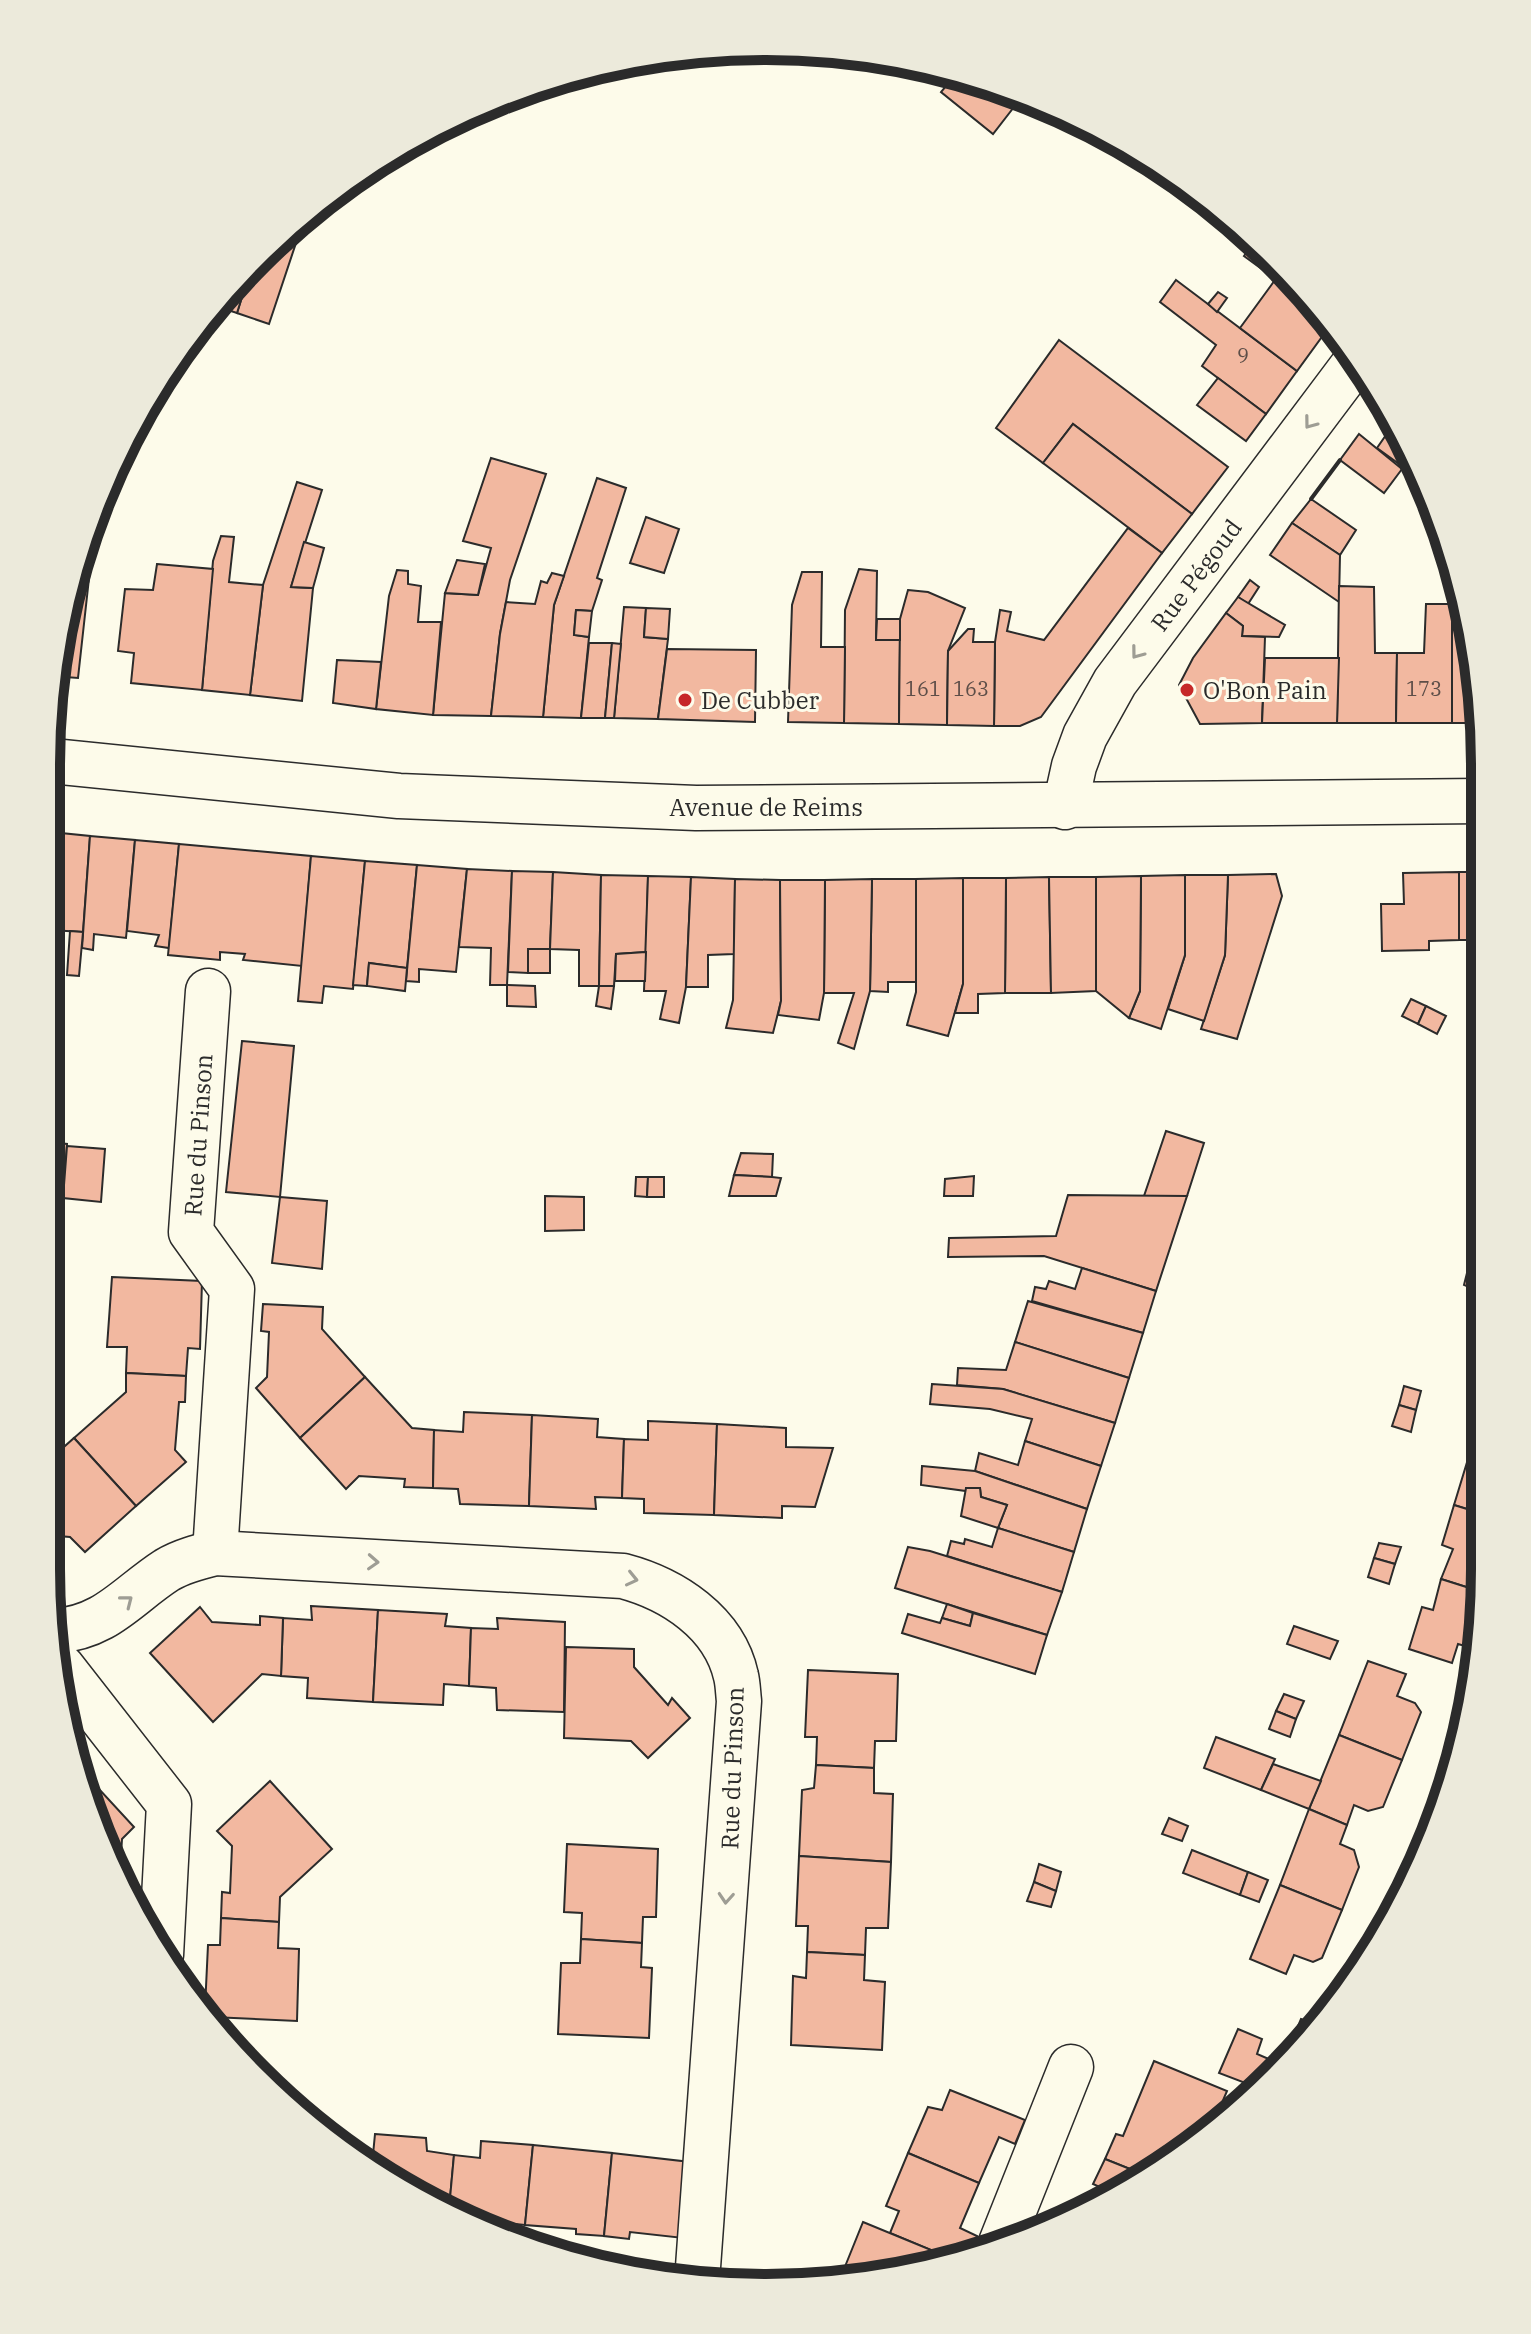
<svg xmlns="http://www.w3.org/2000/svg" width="1531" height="2334" font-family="'IBM Plex Serif',serif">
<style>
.building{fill:#f2b8a0;stroke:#2b2b2b;stroke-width:2}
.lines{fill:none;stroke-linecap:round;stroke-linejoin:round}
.minor-casing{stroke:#2b2b2b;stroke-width:47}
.tertiary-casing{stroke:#2b2b2b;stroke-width:47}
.minor{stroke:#fdfbea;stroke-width:44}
.tertiary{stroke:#fdfbea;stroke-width:44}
.wall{stroke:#2b2b2b;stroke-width:4}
.oneway{stroke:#9e9d94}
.poi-dot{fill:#c62828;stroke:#fdfbea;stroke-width:3}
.labels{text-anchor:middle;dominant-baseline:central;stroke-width:6;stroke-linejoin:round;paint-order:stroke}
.number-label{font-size:20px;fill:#5d4e48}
.street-label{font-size:24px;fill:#2b2b2b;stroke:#fdfbea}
.poi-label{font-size:24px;fill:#2b2b2b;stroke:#fdfbea;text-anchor:start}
.rim{fill:none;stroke:#2b2b2b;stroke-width:10}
</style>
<rect width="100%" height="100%" fill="#fdfbea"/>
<g class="building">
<polygon points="955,75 983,81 1014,107 993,134 941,92"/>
<polygon points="305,216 269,324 237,313 252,265"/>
<polygon points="1255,241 1327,317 1244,256"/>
<polygon points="252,265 237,313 215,306 225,291"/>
<polygon points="1176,280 1297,371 1266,414 1202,366 1216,345 1160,302"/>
<polygon points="1275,280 1332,323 1297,371 1240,328"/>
<polygon points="1218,292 1227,298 1217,312 1208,304"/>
<polygon points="1059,340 1228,467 1192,514 1073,424 1043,463 996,428"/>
<polygon points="1218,378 1266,414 1246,441 1197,405"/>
<polygon points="1395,422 1411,448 1424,482 1377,448"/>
<polygon points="1073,424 1192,514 1162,553 1043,463"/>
<polygon points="1359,434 1402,469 1384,493 1340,460"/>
<polygon points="491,458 546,474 510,580 500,634 491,716 433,715 445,593 478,595 491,548 463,541"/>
<polygon points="597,478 626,488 597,578 602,580 592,611 576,610 574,635 589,637 581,718 543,717 554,605"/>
<polygon points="297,482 322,490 291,587 313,588 302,701 250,695 263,585"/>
<polygon points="1311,499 1356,530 1340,555 1292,523"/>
<polygon points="646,517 679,529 664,573 630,563"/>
<polygon points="1292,523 1340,555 1339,602 1270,555"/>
<polygon points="1128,528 1162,553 1041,717 1020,726 994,726 995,642 1000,610 1011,612 1007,631 1044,640"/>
<polygon points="94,533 78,678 52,676 52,671"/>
<polygon points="221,536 234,537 229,582 263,585 250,695 202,690 213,561"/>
<polygon points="304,542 324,548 313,588 291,587"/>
<polygon points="457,560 485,564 478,595 445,593"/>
<polygon points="157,564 213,569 202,690 131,683 134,653 118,651 125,589 153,590"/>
<polygon points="859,569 877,571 876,640 900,640 899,724 844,723 845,610"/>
<polygon points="397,570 408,571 408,584 421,586 418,622 441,622 433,715 376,709 389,596"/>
<polygon points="802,572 822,572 821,647 845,647 844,723 788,722 792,605"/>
<polygon points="552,573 564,576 554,605 543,717 491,716 500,634 506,602 535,604 541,581 547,583"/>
<polygon points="1250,580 1259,587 1248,604 1238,597"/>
<polygon points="1339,586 1374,587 1375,653 1397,653 1396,723 1337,723"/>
<polygon points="908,590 928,592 965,608 948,651 947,725 899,724 900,619"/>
<polygon points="1238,597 1285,625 1279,637 1242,636 1243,626 1226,613"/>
<polygon points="1426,604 1452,604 1452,723 1396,723 1397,653 1424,653"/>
<polygon points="1452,604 1465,604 1483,723 1452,723"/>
<polygon points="624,607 646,608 644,637 668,639 658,719 614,718"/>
<polygon points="646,608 670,609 668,639 644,637"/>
<polygon points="576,610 592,611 589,637 574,635"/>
<polygon points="1226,613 1243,626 1242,636 1265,637 1262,723 1200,724 1179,685 1193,658"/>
<polygon points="877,619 900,619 900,640 876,640"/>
<polygon points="968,629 974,629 973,642 995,642 994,726 947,725 948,651"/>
<polygon points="589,643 612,643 605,718 581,718"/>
<polygon points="612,643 621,644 614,718 605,718"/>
<polygon points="667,649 756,650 755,722 658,719"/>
<polygon points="1265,658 1339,658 1337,723 1262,723"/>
<polygon points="337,660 381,662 376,709 333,703"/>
<polygon points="51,832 90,836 83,932 50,930"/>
<polygon points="90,836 135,840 126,938 94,934 93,950 82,948"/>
<polygon points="135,840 179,844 169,948 155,946 159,935 127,931"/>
<polygon points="179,844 311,856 302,966 243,960 245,954 220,952 220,960 168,955"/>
<polygon points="311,856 365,861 353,989 324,986 322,1003 298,1001"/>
<polygon points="365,861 417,865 407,968 369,963 367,986 353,985"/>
<polygon points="417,865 467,869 456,972 419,969 419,982 406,981"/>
<polygon points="467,869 512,871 507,985 490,985 491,948 459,947"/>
<polygon points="512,871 553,872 550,949 528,949 528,973 508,972"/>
<polygon points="553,872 601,875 599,986 579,986 579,950 550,949"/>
<polygon points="1459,872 1459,940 1429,941 1429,950 1382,951 1381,904 1404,904 1403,873"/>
<polygon points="1459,872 1483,872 1482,940 1459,940"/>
<polygon points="1276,874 1282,896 1237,1039 1201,1029 1225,955 1228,875"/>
<polygon points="601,875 648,876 646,952 616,954 614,986 599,986"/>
<polygon points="1185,875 1228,875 1225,955 1204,1021 1168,1009 1185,955"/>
<polygon points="1185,875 1185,955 1161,1029 1129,1018 1140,991 1141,876"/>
<polygon points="648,876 691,877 686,987 679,1023 660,1019 666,991 644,991"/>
<polygon points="1141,876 1140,991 1129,1018 1096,991 1096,877"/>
<polygon points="691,877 735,879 734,954 708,955 708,987 686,987"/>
<polygon points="1049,877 1051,993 1005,993 1006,878"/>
<polygon points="1049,877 1096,877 1096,991 1051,993"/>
<polygon points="963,878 963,984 948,1036 907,1025 916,992 916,879"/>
<polygon points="963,878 1006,878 1005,993 978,994 978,1013 955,1013 963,984"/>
<polygon points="735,879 780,880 781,1001 773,1033 726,1028 733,1000"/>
<polygon points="872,879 916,879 916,982 888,982 888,992 870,991"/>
<polygon points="872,879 870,991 854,1049 838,1043 854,993 824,993 825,880"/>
<polygon points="780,880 825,880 824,993 819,1020 778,1015 781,1001"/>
<polygon points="70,931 83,932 79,976 67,975"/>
<rect x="528" y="949" width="22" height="24"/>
<polygon points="646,952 645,981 615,981 616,954"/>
<polygon points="369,963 407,968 405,991 367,986"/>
<polygon points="507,985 535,986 536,1007 507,1006"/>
<polygon points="599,986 614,986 611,1009 596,1006"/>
<polygon points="1411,999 1426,1006 1418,1024 1402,1016"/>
<polygon points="1426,1006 1446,1016 1437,1034 1418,1024"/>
<polygon points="242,1041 294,1046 280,1197 226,1192"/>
<polygon points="1166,1131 1204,1143 1187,1196 1144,1196"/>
<polygon points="49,1142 67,1144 63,1198 49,1196"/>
<polygon points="67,1146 105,1149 101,1202 63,1198"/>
<polygon points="741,1153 773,1154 772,1177 734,1175"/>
<polygon points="734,1175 772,1177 781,1178 776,1196 729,1196"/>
<polygon points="974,1176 973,1196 944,1196 945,1179"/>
<polygon points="636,1177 648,1177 647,1197 635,1196"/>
<polygon points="648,1177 664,1177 664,1197 647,1197"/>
<polygon points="1068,1195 1187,1196 1156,1291 1044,1256 948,1257 949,1238 1056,1236"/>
<polygon points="545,1196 584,1197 584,1230 545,1231"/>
<polygon points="280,1197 327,1201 322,1269 272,1263"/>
<polygon points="1475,1249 1481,1251 1481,1273 1468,1269"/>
<polygon points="1082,1268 1156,1291 1143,1333 1032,1301 1035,1287 1046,1289 1049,1281 1075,1289"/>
<polygon points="1468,1269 1481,1273 1481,1292 1464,1285"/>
<polygon points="112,1277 202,1281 200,1349 188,1348 186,1376 126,1373 127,1347 107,1347"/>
<polygon points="1028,1301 1143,1333 1129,1378 1015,1342"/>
<polygon points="263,1304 323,1307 322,1329 365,1377 300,1438 256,1388 267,1377 269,1332 261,1331"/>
<polygon points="1015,1342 1129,1378 1115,1423 1003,1389 957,1385 958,1368 1006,1370"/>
<polygon points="126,1373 186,1376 185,1402 179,1402 175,1450 186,1462 136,1506 74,1438 126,1392"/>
<polygon points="365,1377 412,1428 434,1430 433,1488 404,1487 405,1479 359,1476 346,1489 300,1438"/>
<polygon points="932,1384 1003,1389 1115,1423 1101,1466 1025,1441 1032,1419 990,1409 930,1404"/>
<polygon points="1404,1386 1421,1391 1416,1410 1399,1405"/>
<polygon points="1399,1405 1416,1410 1411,1432 1392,1426"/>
<polygon points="464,1412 532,1415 529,1506 460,1504 458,1489 433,1488 434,1430 463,1432"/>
<polygon points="532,1415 598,1419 597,1437 624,1439 622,1498 595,1497 596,1509 529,1506"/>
<polygon points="648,1421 717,1424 714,1515 644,1513 644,1499 622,1498 624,1439 648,1440"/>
<polygon points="717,1424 786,1428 786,1447 833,1448 815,1507 782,1506 782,1518 714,1515"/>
<polygon points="74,1438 136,1506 85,1552 70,1537 46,1535 47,1462"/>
<polygon points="1025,1441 1101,1466 1087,1509 975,1471 979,1453 1018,1465"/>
<polygon points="1480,1457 1480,1513 1454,1505 1468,1459 1478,1462"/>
<polygon points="922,1466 975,1471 1087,1509 1074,1552 998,1528 1007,1505 981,1497 980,1488 966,1488 966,1491 921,1485"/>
<polygon points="966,1488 980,1488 981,1497 1007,1505 998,1528 961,1516"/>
<polygon points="1454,1505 1480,1513 1479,1591 1441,1579 1453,1549 1442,1545"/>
<polygon points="998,1528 1074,1552 1062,1592 947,1556 951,1541 964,1544 965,1539 992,1547"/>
<polygon points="1379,1543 1401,1547 1395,1564 1374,1558"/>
<polygon points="908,1547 930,1551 1062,1592 1047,1635 895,1588"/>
<polygon points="1374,1558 1395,1564 1389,1584 1368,1577"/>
<polygon points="1441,1579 1479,1591 1479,1650 1458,1644 1452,1663 1409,1649 1422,1607 1433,1610"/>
<polygon points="947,1604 973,1613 970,1626 942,1618"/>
<polygon points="311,1606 378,1610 373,1702 307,1698 308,1678 281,1676 283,1618 312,1620"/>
<polygon points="200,1607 212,1622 260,1625 260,1616 283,1618 281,1676 262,1674 213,1722 150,1653"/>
<polygon points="378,1610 447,1614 445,1626 471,1628 469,1686 444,1684 443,1705 373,1702"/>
<polygon points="973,1613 1047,1635 1035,1674 902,1633 908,1614 940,1623 942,1618 970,1626"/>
<polygon points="497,1618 565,1622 564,1712 497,1710 496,1688 469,1686 471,1628 498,1629"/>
<polygon points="1294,1626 1338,1641 1330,1659 1287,1644"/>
<polygon points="566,1647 634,1649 634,1667 668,1705 672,1698 690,1718 648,1758 631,1741 564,1738"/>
<polygon points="1368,1661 1406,1674 1397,1696 1415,1703 1421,1712 1402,1760 1339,1735"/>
<polygon points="808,1670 898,1674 896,1741 875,1741 874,1768 816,1765 817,1737 805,1737"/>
<polygon points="1284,1694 1304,1701 1296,1719 1276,1711"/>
<polygon points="1276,1711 1296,1719 1290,1737 1269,1729"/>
<polygon points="1339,1735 1402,1760 1383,1807 1368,1811 1354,1805 1347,1825 1309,1809"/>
<polygon points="1216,1737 1275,1759 1261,1790 1204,1768"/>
<polygon points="1273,1764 1321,1781 1309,1809 1261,1790"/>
<polygon points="816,1765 874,1768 874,1793 893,1794 891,1862 799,1856 802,1790 814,1788"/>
<polygon points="87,1776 134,1827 122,1839 120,1872 84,1799 81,1781"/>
<polygon points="270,1781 332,1849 280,1897 279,1922 221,1918 222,1892 230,1893 232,1846 217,1831"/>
<polygon points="1309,1809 1347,1825 1340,1844 1354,1850 1359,1867 1342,1910 1280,1885"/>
<polygon points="1169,1818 1188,1826 1182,1841 1162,1834"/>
<polygon points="567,1844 658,1849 656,1917 643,1917 642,1943 581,1939 582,1913 564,1912"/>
<polygon points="1192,1850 1248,1872 1240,1895 1183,1873"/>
<polygon points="799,1856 891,1862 888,1928 866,1928 865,1955 807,1952 808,1926 796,1926"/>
<polygon points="1039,1864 1061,1872 1056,1891 1034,1882"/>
<polygon points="1248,1872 1268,1880 1259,1902 1240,1895"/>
<polygon points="1034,1882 1056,1891 1051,1907 1027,1901"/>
<polygon points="1280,1885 1342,1910 1322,1958 1313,1962 1294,1955 1286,1974 1250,1959"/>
<polygon points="221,1918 279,1922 278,1948 299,1949 297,2021 212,2017 205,2008 208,1945 220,1945"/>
<polygon points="581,1939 642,1943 641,1967 652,1968 649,2038 558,2034 561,1963 580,1963"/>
<polygon points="807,1952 865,1955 864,1980 885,1982 882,2050 791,2045 793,1976 806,1978"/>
<polygon points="1301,2019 1318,2025 1306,2043 1291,2056 1286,2054"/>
<polygon points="1238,2029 1262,2039 1257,2054 1271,2060 1263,2079 1253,2086 1219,2073"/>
<polygon points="1154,2061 1227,2091 1216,2117 1145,2175 1105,2159 1116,2134 1123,2136"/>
<polygon points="950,2090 1025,2120 1015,2144 999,2137 979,2183 908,2153 928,2107 942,2110"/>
<polygon points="375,2134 426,2138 427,2151 454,2155 449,2209 372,2165"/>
<polygon points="481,2141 533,2145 525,2225 476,2220 475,2225 449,2209 454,2155 480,2158"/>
<polygon points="533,2145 612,2153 604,2236 576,2234 576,2229 525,2225"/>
<polygon points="612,2153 690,2162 683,2238 630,2232 629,2239 604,2236"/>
<polygon points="908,2153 979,2183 960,2228 977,2236 969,2256 957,2261 890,2233 899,2211 886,2206"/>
<polygon points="1105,2159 1145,2175 1126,2191 1095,2204 1102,2188 1093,2184"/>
<polygon points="863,2222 936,2252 931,2266 842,2274"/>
</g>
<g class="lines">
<defs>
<g id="minor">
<polyline points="1065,807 1074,766 1085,736 1115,682 1357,360"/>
<polyline points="208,991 191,1232 232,1289 215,1553"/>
<path d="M56 1631C107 1627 128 1595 167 1570 182 1561 198 1557 215 1553L623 1576C672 1589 724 1622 736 1676 738 1684 738 1693 739 1701L697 2281"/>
<polyline points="62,1667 169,1804 161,1955"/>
<polyline points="1001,2243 1071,2067"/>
</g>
<polyline id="tertiary" points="52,761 399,796 696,808 1483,801"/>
</defs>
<use href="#minor" class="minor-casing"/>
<use href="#tertiary" class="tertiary-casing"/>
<use href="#minor" class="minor"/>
<use href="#tertiary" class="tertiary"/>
<polyline class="wall" points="1311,499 1340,460"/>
</g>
<defs><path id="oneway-chevron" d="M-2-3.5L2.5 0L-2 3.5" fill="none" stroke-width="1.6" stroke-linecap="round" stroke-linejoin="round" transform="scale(2)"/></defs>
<g class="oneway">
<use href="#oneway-chevron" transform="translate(1310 423) rotate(127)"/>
<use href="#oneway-chevron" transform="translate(1137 653) rotate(127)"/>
<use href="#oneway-chevron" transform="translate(373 1562) rotate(3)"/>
<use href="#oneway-chevron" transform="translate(632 1579) rotate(13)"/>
<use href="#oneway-chevron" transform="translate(127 1601) rotate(-38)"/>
<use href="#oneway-chevron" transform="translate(726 1898) rotate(94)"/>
</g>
<g class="poi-dot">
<circle cx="1187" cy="690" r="8"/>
<circle cx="685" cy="700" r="8"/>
</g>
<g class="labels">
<g class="number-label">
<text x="1243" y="355">9</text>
<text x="923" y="688">161</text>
<text x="971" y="688">163</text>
<text x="1424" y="688">173</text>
</g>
<g class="street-label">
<text transform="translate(1196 575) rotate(-53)">Rue Pégoud</text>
<text x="766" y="807">Avenue de Reims</text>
<text transform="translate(198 1135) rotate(-86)">Rue du Pinson</text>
<text transform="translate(732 1768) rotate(-88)">Rue du Pinson</text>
</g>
<g class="poi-label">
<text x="1203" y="690">O'Bon Pain</text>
<text x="701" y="700">De Cubber</text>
</g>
</g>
<path d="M0 0H1531V2334H0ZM765 60H766A705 705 0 0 1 1471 765V1569A705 705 0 0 1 766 2274H765A705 705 0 0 1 60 1569V765A705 705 0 0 1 765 60Z" fill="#eceadb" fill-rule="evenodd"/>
<path class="rim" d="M765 60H766A705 705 0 0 1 1471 765V1569A705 705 0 0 1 766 2274H765A705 705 0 0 1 60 1569V765A705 705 0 0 1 765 60Z"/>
</svg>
